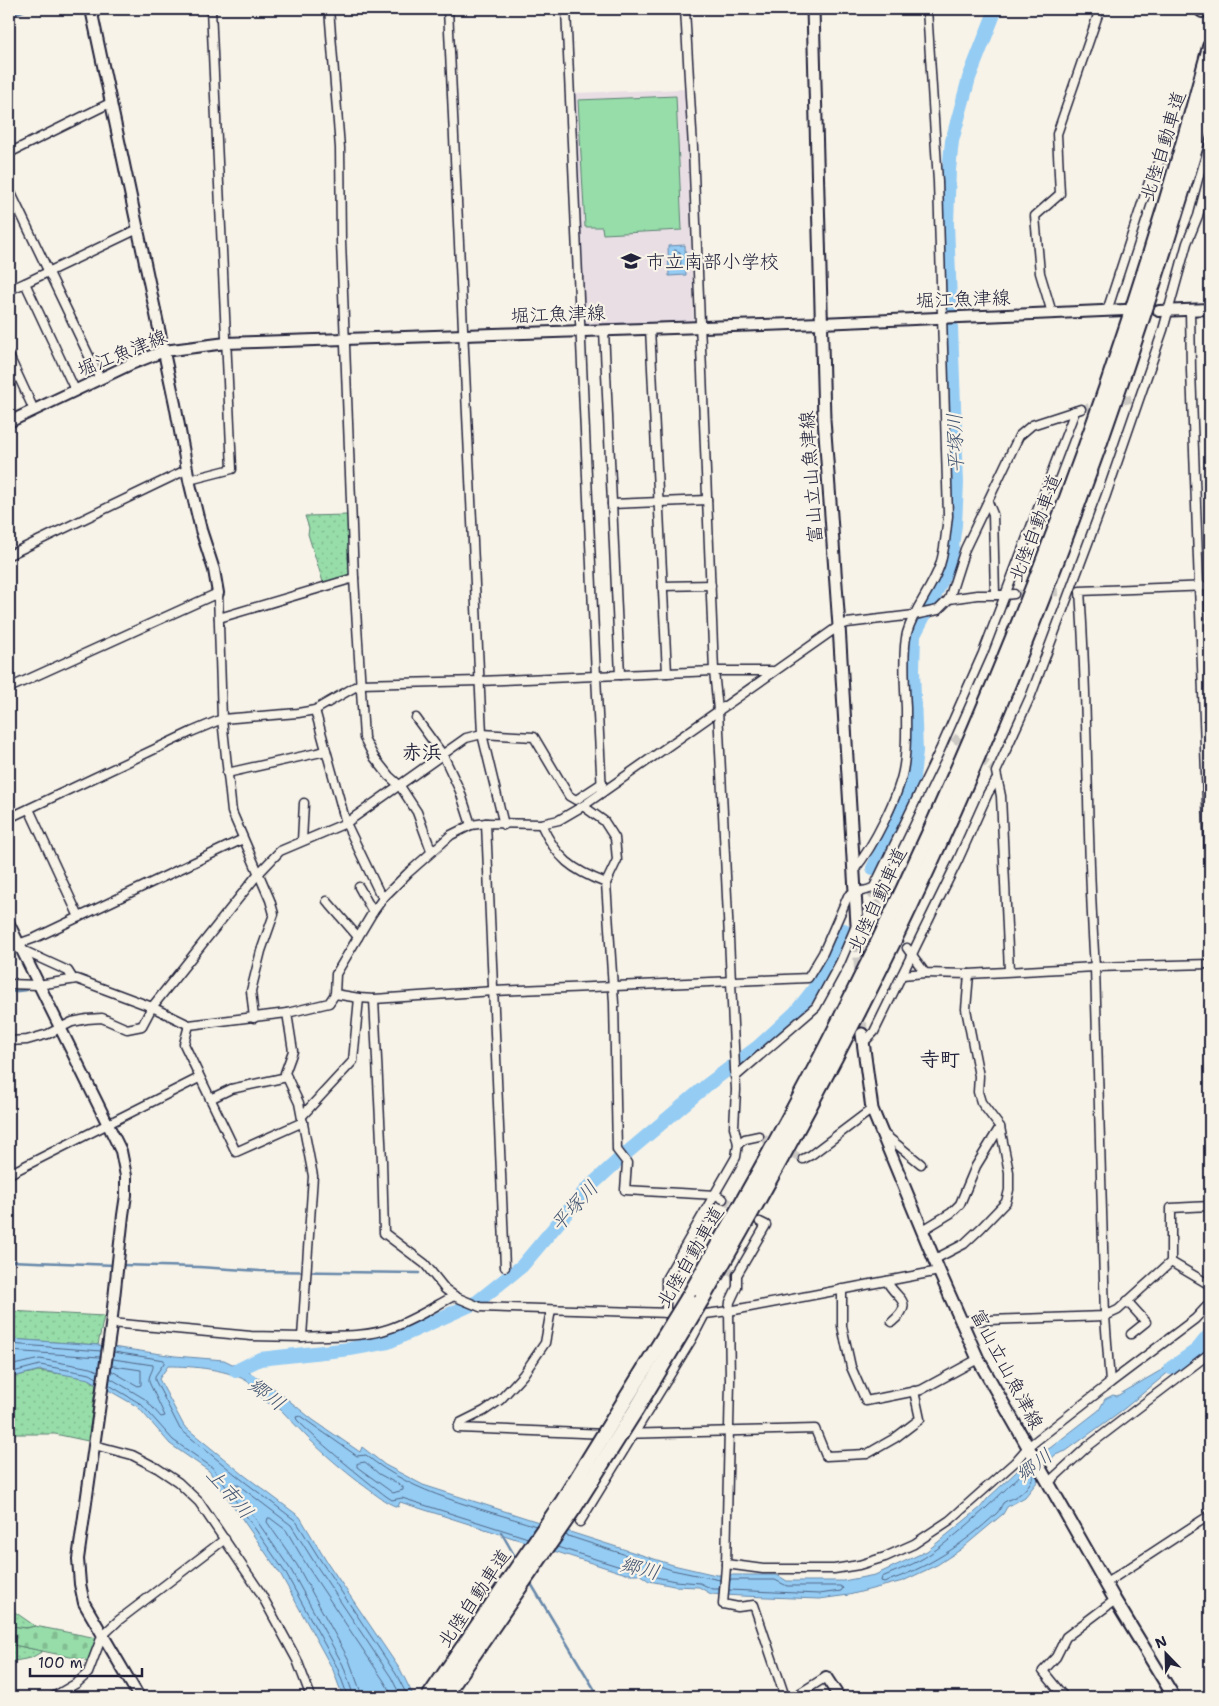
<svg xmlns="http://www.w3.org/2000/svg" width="1219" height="1706" font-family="'Shantell Sans','Klee One',sans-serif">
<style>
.built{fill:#e8dee4}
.grass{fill:url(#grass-dots);stroke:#5c8072}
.cemetery{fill:url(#cemetery-stones);stroke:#5c8072}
.park{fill:#97dda9;stroke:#5c8072}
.water{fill:#95ccf4;stroke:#6788aa}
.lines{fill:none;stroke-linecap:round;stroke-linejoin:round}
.shore{stroke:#506685;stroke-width:1}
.stream{stroke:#6788aa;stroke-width:2.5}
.river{stroke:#95ccf4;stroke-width:14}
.street-tunnel{stroke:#ccc9c5;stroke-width:8;stroke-dasharray:8 4;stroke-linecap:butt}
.secondary-tunnel{stroke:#ccc9c5;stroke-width:10;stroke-dasharray:10 5;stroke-linecap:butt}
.primary-tunnel{stroke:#ccc9c5;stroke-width:11;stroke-dasharray:11 5.5;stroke-linecap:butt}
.street-casing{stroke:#22223b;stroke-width:11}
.secondary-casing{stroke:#22223b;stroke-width:14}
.primary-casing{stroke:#22223b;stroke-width:15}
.highway-casing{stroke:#22223b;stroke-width:18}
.street{stroke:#f7f3e8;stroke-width:8}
.secondary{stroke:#f7f3e8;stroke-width:10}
.primary{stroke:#f7f3e8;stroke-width:11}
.highway{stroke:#f7f3e8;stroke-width:14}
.highway-bridge-casing{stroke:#22223b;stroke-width:18;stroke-linecap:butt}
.highway-bridge{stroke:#f7f3e8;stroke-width:14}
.labels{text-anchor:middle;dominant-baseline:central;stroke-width:4.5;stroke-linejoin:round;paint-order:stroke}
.street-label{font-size:19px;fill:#22223b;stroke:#f7f3e8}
.poi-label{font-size:19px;fill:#22223b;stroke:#f7f3e8;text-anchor:start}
.water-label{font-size:20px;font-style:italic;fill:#445572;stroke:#f7f3e8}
.neighbourhood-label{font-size:20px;font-weight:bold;fill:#22223b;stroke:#f7f3e8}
</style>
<defs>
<pattern id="grass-dots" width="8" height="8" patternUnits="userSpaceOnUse" patternTransform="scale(1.25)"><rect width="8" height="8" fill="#97dda9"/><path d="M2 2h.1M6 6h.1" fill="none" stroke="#82bd92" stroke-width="1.8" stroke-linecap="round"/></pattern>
<pattern id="cemetery-stones" width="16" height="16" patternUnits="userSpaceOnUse" patternTransform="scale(1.25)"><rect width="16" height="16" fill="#97dda9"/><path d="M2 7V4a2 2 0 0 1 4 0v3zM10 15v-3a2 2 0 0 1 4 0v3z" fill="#82bd92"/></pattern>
</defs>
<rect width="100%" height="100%" fill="#f7f3e8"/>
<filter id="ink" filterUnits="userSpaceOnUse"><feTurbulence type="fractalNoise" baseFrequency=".02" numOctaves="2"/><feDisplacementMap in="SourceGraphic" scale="10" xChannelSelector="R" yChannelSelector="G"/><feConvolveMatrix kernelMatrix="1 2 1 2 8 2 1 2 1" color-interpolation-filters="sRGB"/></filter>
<g filter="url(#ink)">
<polygon class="built" points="685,89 694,323 583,325 575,93"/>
<g class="grass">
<polygon points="347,515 352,576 323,582 308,534 309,528 305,516"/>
<polygon points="9,1311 104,1316 98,1345 9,1339"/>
<polygon points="38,1371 86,1377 96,1384 88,1441 55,1434 9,1434 9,1378"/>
<polygon points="9,1608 35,1626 27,1628 9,1626"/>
<polygon points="9,1644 43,1651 31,1658 9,1662"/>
</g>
<polygon class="cemetery" points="9,1626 27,1628 35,1626 97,1638 94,1662 9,1644"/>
<polygon class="park" points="676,96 682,230 603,234 602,227 585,227 578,100"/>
<g class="water">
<polygon points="685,245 686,275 669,276 668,246"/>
<path d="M9 1339 98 1345 175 1356 224 1360 249 1372 276 1390 313 1420 360 1452 362 1447 385 1465 423 1485 673 1565 716 1575H777L787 1581H843L875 1575 927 1551 980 1508 988 1498 1028 1461 1050 1448 1099 1410 1105 1399 1113 1395 1117 1396 1194 1351 1125 1408 1066 1451 1055 1455 1039 1473 1037 1482 1025 1497 1007 1507 1003 1514 960 1550 937 1565 903 1581 849 1595 819 1599 741 1596 711 1594 699 1587 674 1586 649 1581 639 1574H626L400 1502 398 1507C383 1502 373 1492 360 1483 342 1469 324 1454 308 1438 299 1429 290 1419 281 1410 275 1406 266 1403 262 1398 257 1393 256 1387 250 1383 230 1369 192 1366 168 1366L159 1379 184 1426 244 1475 300 1517 325 1559 401 1671 414 1697H343L333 1670 281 1575 209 1471 170 1444 138 1407 89 1379 40 1370 9 1378Z"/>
</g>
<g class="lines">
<g class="shore">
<polygon points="675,250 680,252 681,268 679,270 674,268 673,253"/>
<polyline points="9,1344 101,1351"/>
<polyline points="9,1351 100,1357"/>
<polyline points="114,1352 164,1360 164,1363 155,1376 155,1380 180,1429 241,1479 296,1521 321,1561 396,1674 408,1697"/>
<polyline points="9,1366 40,1359 91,1368 98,1371"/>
<polygon points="114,1366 141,1370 141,1385 138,1386 112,1371 111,1368"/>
<polyline points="9,1373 40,1365 90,1374 97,1378"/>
<path d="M110 1378 145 1399 161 1417 165 1416 149 1382C148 1375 154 1370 153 1365L113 1359"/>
<polyline points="109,1385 141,1404 173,1440 213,1468 285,1572 337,1667 348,1697"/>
<polygon points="359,1463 365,1462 379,1474 403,1487 403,1490 393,1493 357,1467 357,1464"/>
<path d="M1031 1465C998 1496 967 1529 930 1554 916 1564 898 1570 882 1577L881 1581 884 1582C927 1569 964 1544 997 1513 1000 1510 1001 1506 1003 1503 1008 1499 1015 1498 1020 1494 1027 1489 1033 1480 1034 1472"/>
<polyline points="565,1535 672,1570 720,1580"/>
<path d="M528 1538 402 1498 392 1500C385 1496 380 1491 373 1486 347 1465 321 1444 297 1420L296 1417 300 1416 357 1456 366 1455C414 1495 478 1507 536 1526"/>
<polyline points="557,1547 627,1569 640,1569 651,1576 675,1581 700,1583 712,1589 719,1589"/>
<polyline points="729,1590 819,1594 841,1591 843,1588 840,1586 787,1586 775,1580 730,1580"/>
<polyline points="354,1697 343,1665 291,1570 234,1488 235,1484 237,1484 291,1525 316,1565 391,1677 401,1697"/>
<polyline points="361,1697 360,1690 349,1660 297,1565 267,1522 268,1518 270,1518 286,1530 309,1569 384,1681 393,1697"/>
</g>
<g class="stream">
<polyline points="9,17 27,9"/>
<polyline points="9,992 27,990"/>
<polyline points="9,1261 115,1265"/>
<polyline points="121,1265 199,1267 260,1271 419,1273"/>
<polyline points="501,1532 517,1560"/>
<polyline points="530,1582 599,1697"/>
</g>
<g class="river">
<polyline points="873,868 906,799 913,777 916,751 913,670 914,635 935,595 950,561 955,525 957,483 947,223 949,170 952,141 969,78 996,9"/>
<polyline points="1171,1368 1197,1350 1210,1334"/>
<polyline points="236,1371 260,1359 350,1349 388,1342 477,1302 522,1266 585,1191 623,1156 707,1085 759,1046 795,1013 814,989 844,930"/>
</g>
<g class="street-tunnel">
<polyline points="1192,155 1210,151"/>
<polyline points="1159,163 1181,158"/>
<polyline points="1112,403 1140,397"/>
<polyline points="1081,409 1101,405"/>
<polyline points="1014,594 1062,592"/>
<polyline points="953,737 992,768"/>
<polyline points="869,890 889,921"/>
<polyline points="759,1136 803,1159"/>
<polyline points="723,1199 760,1222"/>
<polyline points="686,1246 737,1275"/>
</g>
<polyline class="secondary-tunnel" points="1202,12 1210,19"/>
<g class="primary-tunnel">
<polyline points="858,941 860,980"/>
<polyline points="861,1006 862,1034"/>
</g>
<defs>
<g id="street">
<polyline points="329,9 340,148 341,241 354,578 364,738 374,757 389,776 400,786 417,812 431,850"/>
<polyline points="566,9 596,676 602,792"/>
<polyline points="9,153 112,102"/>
<polyline points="9,189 100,379"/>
<polyline points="25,283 138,229"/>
<polyline points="9,290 25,283 75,390"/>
<polyline points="1190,310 1191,370 1210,881"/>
<polyline points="1107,311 1151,176 1159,163"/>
<polyline points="1052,313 1040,273 1035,216 1060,194 1057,134 1100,9"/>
<polyline points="650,328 667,673"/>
<polyline points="604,330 620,675"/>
<polyline points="9,356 34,410"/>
<polyline points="189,480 232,469 211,9"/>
<polyline points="988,502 993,514 995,595"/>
<polyline points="612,504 707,500"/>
<polyline points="9,555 188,469"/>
<polyline points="663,586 711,585"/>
<path d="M1210 586 1080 591C1089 716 1086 842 1095 967L1105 1316 1110 1383 1195 1319 1210 1303"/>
<polyline points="949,599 977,595 1005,595 1014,594"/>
<polyline points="219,618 354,578"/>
<polyline points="9,688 218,593 222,719 232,812 270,900 274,914 261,951 251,991 254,1018"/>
<polyline points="315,710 346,823 379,892 384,897"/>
<polyline points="416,718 443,755 460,791 471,825"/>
<polyline points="227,773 326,751"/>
<polyline points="583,806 604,821 615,838 617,860 606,883"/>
<polyline points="29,809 79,917"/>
<polyline points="9,818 191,732 222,719 298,713 315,710 360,684 479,681 714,671 772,671"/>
<polyline points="486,823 505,1267"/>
<path d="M541 824C557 859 572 870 606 883L614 1003 617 1150 627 1163 625 1190 716 1195 723 1199"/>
<polyline points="504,825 482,734 534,737 569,796 576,800 602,783"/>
<polyline points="302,841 304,803"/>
<path d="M854 870C873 847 900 795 904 765 907 746 906 727 906 708 905 689 902 651 907 633 914 608 932 589 940 565 945 550 946 532 948 516L938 182 927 9"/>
<polyline points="359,887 373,912"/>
<polyline points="327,901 358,937"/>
<polyline points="9,944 68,971 73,979"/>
<polyline points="18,944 35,938 243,839"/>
<polyline points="907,948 925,973 969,974 1095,967 1210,964"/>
<polyline points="1009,971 1001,796 996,772 1031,695 1106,495 1163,330 1187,243 1198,216 1210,171"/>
<polyline points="902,975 925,973"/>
<polyline points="9,984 38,985 77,979 152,1007 189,1025 287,1013 329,1003 335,994 336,974 373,912 384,897 408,873 451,835 471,825 486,823 541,824 559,820 583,806 839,626 847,623 914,615 938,610 949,599 965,549 1019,436 1032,425 1081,409"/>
<path d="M335 994 359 998 374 999 494 991 808 978 823 953 848 896C857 889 865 893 874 887L940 750 983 653 1075 411"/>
<polyline points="374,999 382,1161 384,1233 425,1264 445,1289 456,1297 480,1307 670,1313"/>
<polyline points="189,1025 184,1044 236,1152 303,1122"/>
<polyline points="9,1041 27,1040 48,1034 72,1022 87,1019 102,1018 127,1029 142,1026 152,1007 258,874 280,851 346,823 466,738 482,734 448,9"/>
<polyline points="863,1043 874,1032 958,860 988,793 997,779"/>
<polyline points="735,1077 816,1007 840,963 855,928"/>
<polyline points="210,1099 231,1089 287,1077"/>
<polyline points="302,1116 353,1061 359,998"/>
<polyline points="884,1134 921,1164"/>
<polyline points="738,1144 745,1139 759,1136"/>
<polyline points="803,1159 811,1155 872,1109"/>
<polyline points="9,1174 199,1078"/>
<polyline points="760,1222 766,1225 737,1275 737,1287 730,1302 729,1311 730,1381 726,1566 723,1604 738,1607 754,1605 785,1697"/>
<polyline points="923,1230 951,1213 960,1204 976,1166 1000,1127"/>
<polyline points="935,1259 964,1244 981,1228 1006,1202 1009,1190 1009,1172 1000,1127 981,1102 978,1092 979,1076 966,1009 969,974"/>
<polyline points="1171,1262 1210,1285"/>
<path d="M887 1281C895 1299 917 1301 892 1322"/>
<polyline points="842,1289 842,1326 851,1367 866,1401 921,1390 978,1359"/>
<polyline points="1127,1301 1146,1322 1131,1334"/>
<polyline points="551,1310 545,1343 523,1375 500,1400 484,1411 460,1423 458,1428 606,1434"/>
<polyline points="666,1313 666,1279 736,1157 738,1144 734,1127 736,1090 729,938 718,710 714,671 693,148 685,9"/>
<polyline points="692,1314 705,1314 729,1311 939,1271"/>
<polyline points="961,1321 1105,1316 1118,1310 1171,1262 1171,1208 1210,1206"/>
<polyline points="111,1323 251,1336 302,1337 313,1176 299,1103 285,1073 293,1051 287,1013"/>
<path d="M302 1337C328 1335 363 1338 388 1329 411 1322 433 1307 454 1296"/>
<polyline points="620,1434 815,1429 826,1456 867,1454 895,1438 920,1419 914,1391"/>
<polyline points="94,1445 132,1455 157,1468 178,1482 199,1502 260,1592 297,1660 311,1697"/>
<polyline points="1049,1482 1087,1447 1210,1353"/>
<polyline points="580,1522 692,1339 705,1314"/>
<polyline points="726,1564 763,1569 834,1569 859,1565 885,1557 914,1544 950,1520 1015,1462 1028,1447 1110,1383"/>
<polyline points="1106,1583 1210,1515"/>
<polyline points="53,1697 77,1683 88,1673 102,1636 119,1620 225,1539"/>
<polyline points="794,1697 826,1677"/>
<polyline points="1064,1697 1043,1671 1056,1657 1066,1637 1115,1600"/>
</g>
<g id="secondary">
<polyline points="91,9 175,404 189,480 201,530 214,570 218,593"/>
<polyline points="1198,9 1202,12"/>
<polyline points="1159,311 1210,309"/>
<polyline points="9,422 131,364 164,351 226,343 821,323 1125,310"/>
<polyline points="9,924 121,1151 126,1176 126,1195 123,1215 111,1326 78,1559 80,1584 84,1603 139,1697"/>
<polyline points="826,1677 839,1697"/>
</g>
<g id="primary">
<polyline points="813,9 824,419 839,626 858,941"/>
<polyline points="862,1034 872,1109 939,1271 978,1359 1115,1600 1174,1697"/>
</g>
<g id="highway">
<path d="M688 1298C741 1205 794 1112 842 1016 997 707 1121 382 1210 47"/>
<path d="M702 1299C783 1159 860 1016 928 868 1043 619 1134 361 1210 97"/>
</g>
</defs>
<use href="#street" class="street-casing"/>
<use href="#secondary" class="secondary-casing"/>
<use href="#primary" class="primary-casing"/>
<use href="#highway" class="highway-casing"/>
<use href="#street" class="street"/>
<use href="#secondary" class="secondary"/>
<use href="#primary" class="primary"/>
<use href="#highway" class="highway"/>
<defs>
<g id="highway-bridge">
<polyline points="429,1697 563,1501 688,1298"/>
<polyline points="444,1697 574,1508 637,1408 702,1299"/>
</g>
</defs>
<use href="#highway-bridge" class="highway-bridge-casing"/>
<use href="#highway-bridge" class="highway-bridge"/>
</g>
</g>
<defs>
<symbol id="school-bare" viewBox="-9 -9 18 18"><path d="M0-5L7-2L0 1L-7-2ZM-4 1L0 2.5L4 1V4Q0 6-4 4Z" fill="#22223b" stroke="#f7f3e8" stroke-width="2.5" paint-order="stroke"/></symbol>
</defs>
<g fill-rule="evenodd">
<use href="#school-bare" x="617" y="247" width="28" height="28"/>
</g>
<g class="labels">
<g class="street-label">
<text transform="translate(1163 146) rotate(-73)">北陸自動車道</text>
<text transform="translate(963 299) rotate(-2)">堀江魚津線</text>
<text transform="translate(558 314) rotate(-2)">堀江魚津線</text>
<text transform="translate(122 353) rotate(-22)">堀江魚津線</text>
<text transform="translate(811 477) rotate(-94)">富山立山魚津線</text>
<text transform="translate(1035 528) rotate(-69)">北陸自動車道</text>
<text transform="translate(877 900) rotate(-65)">北陸自動車道</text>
<text transform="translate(690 1257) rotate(-60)">北陸自動車道</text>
<text transform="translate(1007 1369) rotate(62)">富山立山魚津線</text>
<text transform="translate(474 1598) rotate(-56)">北陸自動車道</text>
</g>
<g class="poi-label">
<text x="646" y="261">市立南部小学校</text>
</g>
<g class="water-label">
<text transform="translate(955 443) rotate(-92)">平塚川</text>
<text transform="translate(574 1206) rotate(-48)">平塚川</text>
<text transform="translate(267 1394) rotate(37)">郷川</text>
<text transform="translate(1034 1465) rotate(-38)">郷川</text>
<text transform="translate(230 1493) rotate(49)">上市川</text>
<text transform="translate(640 1568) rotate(14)">郷川</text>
</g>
<g class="neighbourhood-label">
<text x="422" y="752">赤浜</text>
<text x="940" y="1059">寺町</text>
</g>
</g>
<rect width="1219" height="1706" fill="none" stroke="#f7f3e8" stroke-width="30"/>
<rect x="15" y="15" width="1189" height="1676" fill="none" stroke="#22223b" stroke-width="2" filter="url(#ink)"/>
<g transform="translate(1166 1654) rotate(337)" stroke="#f7f3e8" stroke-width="4" paint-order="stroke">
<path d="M0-4L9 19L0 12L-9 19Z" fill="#22223b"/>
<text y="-8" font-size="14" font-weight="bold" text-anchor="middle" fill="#22223b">N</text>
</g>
<path d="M30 1668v8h112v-8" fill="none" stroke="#22223b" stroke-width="2.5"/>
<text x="38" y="1668" font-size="15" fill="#22223b" stroke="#f7f3e8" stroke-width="4" paint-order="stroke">100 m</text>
</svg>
